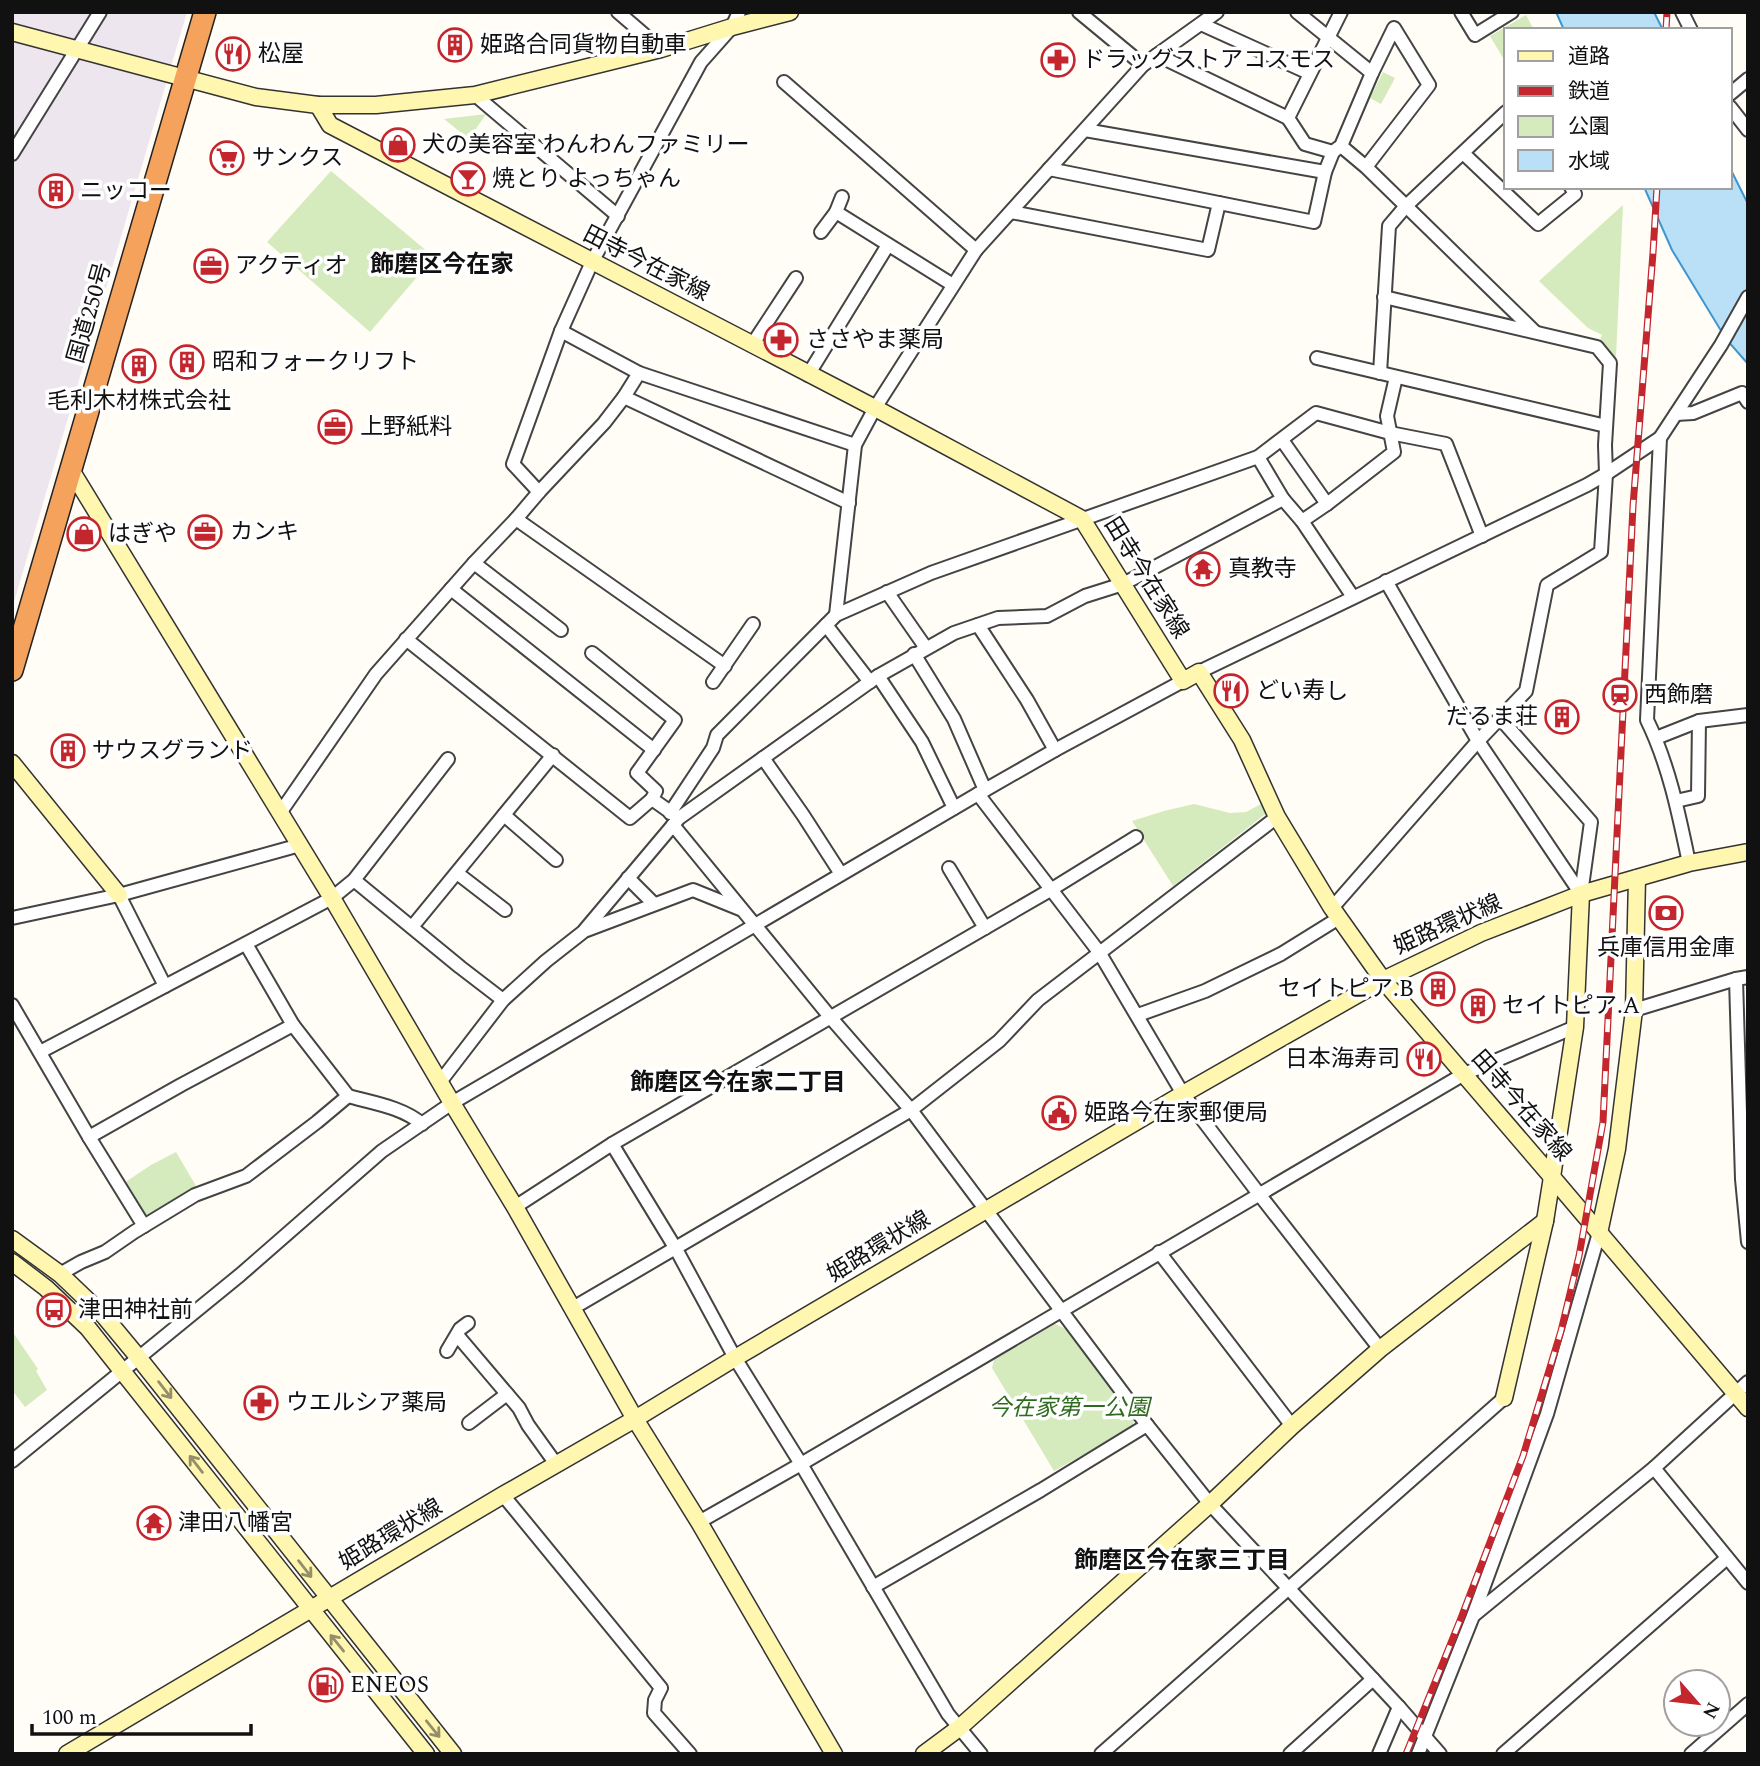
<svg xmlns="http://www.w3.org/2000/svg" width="1760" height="1766" font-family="Spectral,'Noto Sans JP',serif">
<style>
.industrial{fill:#eee6ef}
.green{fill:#d5ebbd}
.water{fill:#b9e0f7;stroke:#3f96cf;stroke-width:2}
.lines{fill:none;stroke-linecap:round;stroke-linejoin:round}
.street-casing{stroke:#444;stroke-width:16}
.secondary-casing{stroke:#333;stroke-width:19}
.highway-casing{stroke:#222;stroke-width:24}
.street{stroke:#fff;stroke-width:12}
.secondary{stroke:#fff6b0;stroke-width:16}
.highway{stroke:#f5a25d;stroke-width:21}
.rail-casing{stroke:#c4262e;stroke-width:7}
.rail{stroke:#fff;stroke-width:4.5;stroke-dasharray:13;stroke-linecap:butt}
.oneway{stroke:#948f68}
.labels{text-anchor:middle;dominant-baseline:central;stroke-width:7;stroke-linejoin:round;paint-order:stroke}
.poi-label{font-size:23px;fill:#111;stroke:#fff;text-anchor:start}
.street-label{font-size:23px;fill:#111;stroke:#fff}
.park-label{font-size:23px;font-style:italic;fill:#2f6b1f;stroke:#fff}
.neighbourhood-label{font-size:24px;font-weight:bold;fill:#111;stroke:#fff}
</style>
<rect width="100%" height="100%" fill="#fffdf5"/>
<polygon class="industrial" points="12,12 187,12 12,609"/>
<g class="green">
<polygon points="1526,15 1534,30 1506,30 1506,55 1503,58 1490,36"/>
<polygon points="1383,72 1395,78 1381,104 1370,98"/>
<polygon points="486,114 469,139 444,119"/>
<polygon points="331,171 434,257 370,332 267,242"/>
<polygon points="1623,205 1616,357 1603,344 1599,343 1602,335 1588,328 1539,281"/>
<polygon points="1263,803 1268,812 1173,886 1132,821 1164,811 1194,804 1230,813 1246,812"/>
<polygon points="176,1152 196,1186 146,1217 124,1183 151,1165"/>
<polygon points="1055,1324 1066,1329 1134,1418 1133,1427 1054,1471 992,1368 994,1360"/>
<polygon points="12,1331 38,1369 36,1371 47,1390 25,1407 12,1390"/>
</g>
<g class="water">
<polygon points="1556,12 1654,12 1663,30 1564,30"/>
<polygon points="1730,168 1748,204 1748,364 1726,339 1672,250 1644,187 1730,187"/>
</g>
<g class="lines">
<defs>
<g id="street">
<polyline points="618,12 661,49"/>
<polyline points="1079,12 1143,65"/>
<polyline points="1297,12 1372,73"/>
<polyline points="1461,12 1475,35 1512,12"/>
<polyline points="1682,12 1691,30"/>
<polyline points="1201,24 1309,73"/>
<polyline points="1157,55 1288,118"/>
<polyline points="784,82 976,250"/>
<polyline points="1730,94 1748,79"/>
<polyline points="475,95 618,216"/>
<polyline points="1730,107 1748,130"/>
<polyline points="1085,130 1325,172"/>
<polyline points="1338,148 1333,152 1305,144 1288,118 1341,12"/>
<polyline points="1463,153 1538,224 1575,194 1571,187"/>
<polyline points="12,154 100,12"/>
<polyline points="1366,167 1429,85 1394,28 1372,73 1341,146 1366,167 1535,332"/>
<polyline points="1049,169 1314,222 1325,172 1333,152"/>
<polyline points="836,212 953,285"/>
<polyline points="1011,212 1208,250 1219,203"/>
<polyline points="821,232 836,212 842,197"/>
<polyline points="752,345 796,278"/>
<polyline points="1317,358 1606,426"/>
<polyline points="639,373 855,445"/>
<polyline points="1380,373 1389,226 1406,206 1506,112"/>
<polyline points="808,375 888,245"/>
<polyline points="624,397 849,503"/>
<polyline points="1676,414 1693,413 1742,393 1748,402"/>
<polyline points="1282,440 1327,504 1302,521"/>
<polyline points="1258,457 1283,499 1302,521 1353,597"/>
<polyline points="539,492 513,464 561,331 592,262 701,62 732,27 739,12"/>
<polyline points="1327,504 1394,452 1387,416 1396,377"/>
<polyline points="516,519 725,666"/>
<polyline points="474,563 561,630"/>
<polyline points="1386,581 1478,741 1581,894"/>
<polyline points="451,589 654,750"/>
<polyline points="887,592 926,648"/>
<polyline points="836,615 855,445 875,408 976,250 1143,65 1217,12"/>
<polyline points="826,625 870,682"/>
<polyline points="978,625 1027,700 1055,750"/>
<polyline points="406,639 630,818 652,799"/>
<polyline points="592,653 675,720 637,773 656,791 652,799 676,816"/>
<polyline points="914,654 954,719 985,790"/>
<polyline points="1199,672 1587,485 1606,474 1660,438"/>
<polyline points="878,676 922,742 954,808"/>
<polyline points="713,682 753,624"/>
<polyline points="1500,718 1591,822 1581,894"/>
<polyline points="1656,738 1699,721 1748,715"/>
<polyline points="763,758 803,815 841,874"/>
<polyline points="978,794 1099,952 1183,1094 1259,1194 1380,1349"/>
<polyline points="1676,801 1698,796 1699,721"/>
<polyline points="280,813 376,674 474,563 516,519 539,492 604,423 624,397 639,373 561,331"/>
<polyline points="670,813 713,748 717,735 836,615 931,573 1258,457 1316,413 1390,433 1446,444 1482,536"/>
<polyline points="504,815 556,860"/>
<polyline points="673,825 831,1018 911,1110 1147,1425 1210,1504 1399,1707 1440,1754"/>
<path d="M1689 863C1679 815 1669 765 1647 720L1660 438 1721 345 1748 297"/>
<polyline points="949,868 985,928"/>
<polyline points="457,873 505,910"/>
<polyline points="628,878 654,904"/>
<polyline points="354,880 460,967 503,1000"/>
<polyline points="119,895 165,986"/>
<polyline points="1332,908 1478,741 1526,691 1547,585 1601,552 1606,474 1605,445 1610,363 1597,347 1384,297"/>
<polyline points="12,918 119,895 300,845"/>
<polyline points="412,927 553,755"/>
<polyline points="587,930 693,890 740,909"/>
<polyline points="1736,979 1742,1179 1748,1242"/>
<polyline points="12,1005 89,1137 181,1085 293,1025 246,944"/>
<polyline points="1634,1010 1736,979 1748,977"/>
<polyline points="1138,1015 1205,991 1281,954 1339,918"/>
<polyline points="293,1025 348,1096"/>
<polyline points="40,1052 332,898 354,880 448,759"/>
<polyline points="440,1082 503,1000 546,961 583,932 679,818 878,676 954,633 998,618 1047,616 1085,596 1123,584 1283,499"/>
<polyline points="89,1137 144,1226"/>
<polyline points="612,1144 676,1249 735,1358 801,1464 948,1714 981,1754"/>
<polyline points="515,1207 612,1144 1052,889 1136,837"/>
<polyline points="1159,1252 1292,1426"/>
<path d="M60 1274 81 1262 105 1252 134 1232 195 1195 246 1176 317 1122 348 1096C373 1103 402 1107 422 1124"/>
<polyline points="573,1308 911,1110 999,1041 1038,1000 1277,817"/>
<polyline points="457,1335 519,1408 528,1425 556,1464"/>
<polyline points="447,1351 460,1329 468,1323"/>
<polyline points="469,1423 507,1394"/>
<polyline points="12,1461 240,1275 382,1151 452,1103 978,794 1055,750 1183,681"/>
<polyline points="1654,1468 1748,1583"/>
<polyline points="503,1495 661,1688 655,1700 654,1713 690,1754"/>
<polyline points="699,1522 801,1464 1464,1074 1575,1027"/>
<polyline points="873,1587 1041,1490 1147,1425"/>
<polyline points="1474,1615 1654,1468 1748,1382"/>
<polyline points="1101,1754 1504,1398"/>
<polyline points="1290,1754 1373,1679"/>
<polyline points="1379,1754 1399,1707"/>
<polyline points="1418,1754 1473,1616 1547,1414 1599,1233"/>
<polyline points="1503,1754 1727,1558"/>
<polyline points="1691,1754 1748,1704"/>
</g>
<g id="secondary">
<polyline points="12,32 256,97 318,105 376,105 475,95 661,49 732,27 790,12"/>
<polyline points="318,105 330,125 875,408 1082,519 1183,681 1199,672 1242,740 1277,817 1332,908 1383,980 1552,1177 1748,1408"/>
<polyline points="71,470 332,898 452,1103 515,1207 635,1419 699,1522 834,1754"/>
<polyline points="12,763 119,895"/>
<polyline points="1599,1233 1617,1149 1634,1010 1637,878"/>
<polyline points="12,1239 60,1274 104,1316 138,1357 453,1754"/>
<polyline points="12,1262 46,1288 88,1328 426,1754"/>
<polyline points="1504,1398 1545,1221 1552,1177 1575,1027 1581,894"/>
<polyline points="67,1754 503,1495 635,1419 735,1358 1183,1094 1383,980 1481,933 1581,894 1689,863 1748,852"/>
<polyline points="924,1754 959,1728 1210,1504 1292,1426 1380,1349 1545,1221"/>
</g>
<polyline id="highway" points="12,670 205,12"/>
</defs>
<use href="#street" class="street-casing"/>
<use href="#secondary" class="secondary-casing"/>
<use href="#highway" class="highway-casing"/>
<use href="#street" class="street"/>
<use href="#secondary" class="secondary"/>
<use href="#highway" class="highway"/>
<defs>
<g id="rail">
<polyline points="1666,30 1667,12"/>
<polyline points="1406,1754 1461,1618 1523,1456 1561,1331 1579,1256 1603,1122 1633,506 1653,253 1657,187"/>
</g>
</defs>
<use href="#rail" class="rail-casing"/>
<use href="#rail" class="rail"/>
</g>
<defs><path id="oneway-shaft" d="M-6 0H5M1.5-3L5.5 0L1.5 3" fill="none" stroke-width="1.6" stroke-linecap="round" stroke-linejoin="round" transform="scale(1.75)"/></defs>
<g class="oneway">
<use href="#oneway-shaft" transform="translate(165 1390) rotate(52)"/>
<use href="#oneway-shaft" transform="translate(196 1464) rotate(-128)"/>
<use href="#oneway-shaft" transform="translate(305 1569) rotate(52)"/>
<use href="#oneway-shaft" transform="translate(337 1643) rotate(-129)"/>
<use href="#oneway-shaft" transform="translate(433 1729) rotate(51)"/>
</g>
<defs>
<symbol id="building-ring" viewBox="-11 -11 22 22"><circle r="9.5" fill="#fff" stroke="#c4262e" stroke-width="1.5"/><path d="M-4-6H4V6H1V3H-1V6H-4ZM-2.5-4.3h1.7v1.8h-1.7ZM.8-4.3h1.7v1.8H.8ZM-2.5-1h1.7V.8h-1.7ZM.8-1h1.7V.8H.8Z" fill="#c4262e"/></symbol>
<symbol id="restaurant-ring" viewBox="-11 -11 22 22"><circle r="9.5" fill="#fff" stroke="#c4262e" stroke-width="1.5"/><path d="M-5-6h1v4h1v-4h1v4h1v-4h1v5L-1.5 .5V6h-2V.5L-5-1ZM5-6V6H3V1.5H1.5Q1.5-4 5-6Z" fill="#c4262e"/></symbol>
<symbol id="pharmacy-ring" viewBox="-11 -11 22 22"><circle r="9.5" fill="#fff" stroke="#c4262e" stroke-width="1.5"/><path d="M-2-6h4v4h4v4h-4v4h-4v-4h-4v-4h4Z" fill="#c4262e"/></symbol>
<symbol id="shop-ring" viewBox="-11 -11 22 22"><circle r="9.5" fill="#fff" stroke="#c4262e" stroke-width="1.5"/><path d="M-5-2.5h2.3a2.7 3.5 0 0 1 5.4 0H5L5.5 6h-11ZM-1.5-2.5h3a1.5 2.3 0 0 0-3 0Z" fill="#c4262e"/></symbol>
<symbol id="supermarket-ring" viewBox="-11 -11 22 22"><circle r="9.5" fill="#fff" stroke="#c4262e" stroke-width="1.5"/><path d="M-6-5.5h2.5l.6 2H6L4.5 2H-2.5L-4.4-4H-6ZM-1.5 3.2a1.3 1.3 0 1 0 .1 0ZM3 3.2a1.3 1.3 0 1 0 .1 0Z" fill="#c4262e"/></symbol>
<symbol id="bar-ring" viewBox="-11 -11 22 22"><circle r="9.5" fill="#fff" stroke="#c4262e" stroke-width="1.5"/><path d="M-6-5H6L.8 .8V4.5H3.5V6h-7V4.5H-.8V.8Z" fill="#c4262e"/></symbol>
<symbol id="office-ring" viewBox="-11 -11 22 22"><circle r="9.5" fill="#fff" stroke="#c4262e" stroke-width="1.5"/><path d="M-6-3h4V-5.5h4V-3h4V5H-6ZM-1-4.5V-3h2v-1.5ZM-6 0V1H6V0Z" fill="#c4262e"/></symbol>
<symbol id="temple-ring" viewBox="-11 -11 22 22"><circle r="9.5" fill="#fff" stroke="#c4262e" stroke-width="1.5"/><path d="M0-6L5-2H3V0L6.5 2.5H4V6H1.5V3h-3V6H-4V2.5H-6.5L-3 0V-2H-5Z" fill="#c4262e"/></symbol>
<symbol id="station-ring" viewBox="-11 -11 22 22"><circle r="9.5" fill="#fff" stroke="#c4262e" stroke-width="1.5"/><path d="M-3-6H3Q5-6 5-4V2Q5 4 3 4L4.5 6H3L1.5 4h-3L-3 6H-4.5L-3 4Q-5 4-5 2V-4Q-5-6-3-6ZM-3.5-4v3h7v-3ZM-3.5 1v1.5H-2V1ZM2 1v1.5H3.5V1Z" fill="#c4262e"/></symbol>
<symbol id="bank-ring" viewBox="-11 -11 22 22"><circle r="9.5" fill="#fff" stroke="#c4262e" stroke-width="1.5"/><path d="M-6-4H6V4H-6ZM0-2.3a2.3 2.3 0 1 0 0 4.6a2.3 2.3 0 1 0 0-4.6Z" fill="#c4262e"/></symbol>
<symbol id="civic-ring" viewBox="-11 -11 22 22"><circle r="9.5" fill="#fff" stroke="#c4262e" stroke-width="1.5"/><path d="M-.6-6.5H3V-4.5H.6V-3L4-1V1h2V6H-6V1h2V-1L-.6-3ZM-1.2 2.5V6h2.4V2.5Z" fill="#c4262e"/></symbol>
<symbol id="bus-ring" viewBox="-11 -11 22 22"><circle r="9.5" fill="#fff" stroke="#c4262e" stroke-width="1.5"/><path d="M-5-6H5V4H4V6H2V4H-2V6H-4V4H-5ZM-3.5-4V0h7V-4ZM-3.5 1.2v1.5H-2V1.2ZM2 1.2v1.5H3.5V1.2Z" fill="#c4262e"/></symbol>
<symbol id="fuel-ring" viewBox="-11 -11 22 22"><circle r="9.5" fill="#fff" stroke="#c4262e" stroke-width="1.5"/><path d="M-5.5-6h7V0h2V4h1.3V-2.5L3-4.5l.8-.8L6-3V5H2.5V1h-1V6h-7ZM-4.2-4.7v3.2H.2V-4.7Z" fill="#c4262e"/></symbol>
</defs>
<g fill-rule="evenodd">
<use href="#building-ring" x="436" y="26" width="38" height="38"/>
<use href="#restaurant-ring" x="214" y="35" width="38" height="38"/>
<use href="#pharmacy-ring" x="1039" y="41" width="38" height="38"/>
<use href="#shop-ring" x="379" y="126" width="38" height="38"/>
<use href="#supermarket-ring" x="208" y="139" width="38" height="38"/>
<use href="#bar-ring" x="449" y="160" width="38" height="38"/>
<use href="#building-ring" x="37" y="172" width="38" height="38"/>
<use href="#office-ring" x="192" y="247" width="38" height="38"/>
<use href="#pharmacy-ring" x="762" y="321" width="38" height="38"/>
<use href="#building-ring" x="168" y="343" width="38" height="38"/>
<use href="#building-ring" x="120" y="347" width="38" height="38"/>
<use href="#office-ring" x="316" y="408" width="38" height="38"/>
<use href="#office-ring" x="186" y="513" width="38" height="38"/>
<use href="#shop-ring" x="65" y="515" width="38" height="38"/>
<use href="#temple-ring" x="1184" y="550" width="38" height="38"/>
<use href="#restaurant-ring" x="1212" y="672" width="38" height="38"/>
<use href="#station-ring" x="1601" y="676" width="38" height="38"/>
<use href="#building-ring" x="1543" y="698" width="38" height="38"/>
<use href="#building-ring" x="49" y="732" width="38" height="38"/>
<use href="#bank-ring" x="1647" y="894" width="38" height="38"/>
<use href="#building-ring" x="1419" y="970" width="38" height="38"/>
<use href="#building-ring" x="1459" y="987" width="38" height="38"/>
<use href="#restaurant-ring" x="1405" y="1040" width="38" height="38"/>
<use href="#civic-ring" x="1040" y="1094" width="38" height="38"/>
<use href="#bus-ring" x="35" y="1291" width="38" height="38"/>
<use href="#pharmacy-ring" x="242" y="1384" width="38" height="38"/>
<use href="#temple-ring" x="135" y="1504" width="38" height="38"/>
<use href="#fuel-ring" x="307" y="1666" width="38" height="38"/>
</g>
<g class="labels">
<g class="poi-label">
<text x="480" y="45">姫路合同貨物自動車</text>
<text x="258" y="54">松屋</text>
<text x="1082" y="60">ドラッグストアコスモス</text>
<text x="422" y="145">犬の美容室 わんわんファミリー</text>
<text x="252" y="158">サンクス</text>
<text x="492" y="179">焼とり よっちゃん</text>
<text x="80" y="191">ニッコー</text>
<text x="235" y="266">アクティオ</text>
<text x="806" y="340">ささやま薬局</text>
<text x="212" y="362">昭和フォークリフト</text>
<text x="139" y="401" text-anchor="middle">毛利木材株式会社</text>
<text x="360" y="427">上野紙料</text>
<text x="230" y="532">カンキ</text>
<text x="108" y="534">はぎや</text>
<text x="1228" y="569">真教寺</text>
<text x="1256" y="691">どい寿し</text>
<text x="1644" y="695">西飾磨</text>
<text x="1538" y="717" text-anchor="end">だるま荘</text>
<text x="92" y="751">サウスグランド</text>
<text x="1666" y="948" text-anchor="middle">兵庫信用金庫</text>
<text x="1414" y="989" text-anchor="end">セイトピア.B</text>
<text x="1502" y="1006">セイトピア.A</text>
<text x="1400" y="1059" text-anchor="end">日本海寿司</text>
<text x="1084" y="1113">姫路今在家郵便局</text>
<text x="78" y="1310">津田神社前</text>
<text x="286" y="1403">ウエルシア薬局</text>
<text x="178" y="1523">津田八幡宮</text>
<text x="350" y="1685">ENEOS</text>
</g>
<g class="street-label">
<text transform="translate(646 264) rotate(27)">田寺今在家線</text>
<text transform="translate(90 313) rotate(-74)">国道250号</text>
<text transform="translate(1146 578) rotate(58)">田寺今在家線</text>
<text transform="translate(1448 925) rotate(-24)">姫路環状線</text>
<text transform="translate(1521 1106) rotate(49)">田寺今在家線</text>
<text transform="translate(879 1247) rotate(-31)">姫路環状線</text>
<text transform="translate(391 1535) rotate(-31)">姫路環状線</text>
</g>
<g class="park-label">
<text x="1069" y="1408">今在家第一公園</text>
</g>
<g class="neighbourhood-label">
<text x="442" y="265">飾磨区今在家</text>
<text x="738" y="1083">飾磨区今在家二丁目</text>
<text x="1182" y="1561">飾磨区今在家三丁目</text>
</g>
</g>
<rect width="1760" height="1766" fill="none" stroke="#111111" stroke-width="28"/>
<rect x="1504" y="28" width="228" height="161" fill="#ffffff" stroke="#a0a0a0" stroke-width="2"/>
<rect x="1518" y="51" width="35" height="10" fill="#fff6b0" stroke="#a0a0a0" stroke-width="2"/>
<text x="1568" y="63" font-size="21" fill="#111111">道路</text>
<rect x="1518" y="86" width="35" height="10" fill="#c4262e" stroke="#a0a0a0" stroke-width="2"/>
<text x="1568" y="98" font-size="21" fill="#111111">鉄道</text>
<rect x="1518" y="116" width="35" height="21" fill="#d5ebbd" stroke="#a0a0a0" stroke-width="2"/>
<text x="1568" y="133" font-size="21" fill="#111111">公園</text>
<rect x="1518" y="150" width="35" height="21" fill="#b9e0f7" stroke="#a0a0a0" stroke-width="2"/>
<text x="1568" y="168" font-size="21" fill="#111111">水域</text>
<g transform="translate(1697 1703) rotate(118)"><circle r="33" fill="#ffffff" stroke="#a0a0a0" stroke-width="2"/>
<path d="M0-5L12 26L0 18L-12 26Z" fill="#c4262e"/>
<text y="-10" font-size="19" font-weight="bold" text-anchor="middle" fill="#111111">N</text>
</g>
<path d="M32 1724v10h219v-10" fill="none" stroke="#111111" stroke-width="3.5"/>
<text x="42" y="1724" font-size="21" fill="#111111" stroke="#ffffff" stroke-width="5" paint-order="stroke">100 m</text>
</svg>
